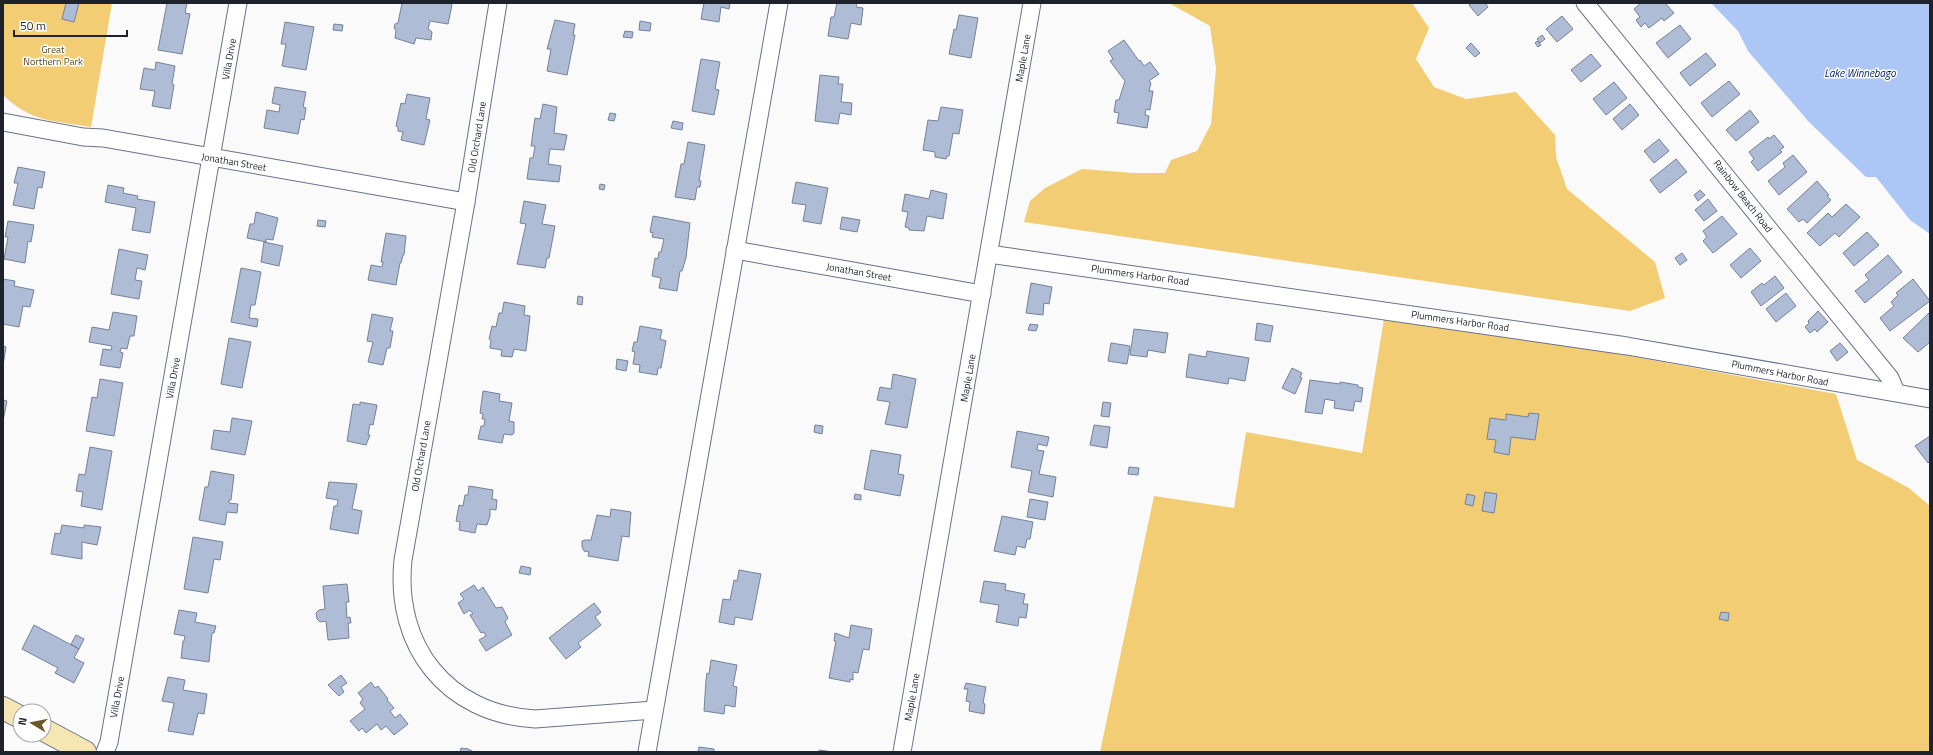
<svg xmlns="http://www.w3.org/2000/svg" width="1933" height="755" font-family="'Titillium Web',sans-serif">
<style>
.green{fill:#f3cd74}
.water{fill:#acc7f6}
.building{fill:#aebcd6;stroke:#748199}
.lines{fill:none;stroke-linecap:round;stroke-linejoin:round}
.minor-casing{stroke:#66738a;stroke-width:19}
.secondary-casing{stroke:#66738a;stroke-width:24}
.minor{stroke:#fff;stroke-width:17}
.secondary{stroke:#f6e6b3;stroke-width:22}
.labels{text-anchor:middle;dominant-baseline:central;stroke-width:3;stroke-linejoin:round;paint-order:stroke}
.park-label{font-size:10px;fill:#57461f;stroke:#fff}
.street-label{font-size:10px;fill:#1d222c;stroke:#fff}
.water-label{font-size:11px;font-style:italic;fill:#022264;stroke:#fff}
</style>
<rect width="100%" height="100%" fill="#fafafa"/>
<g class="green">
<path d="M3 3H112L91 127C54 121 31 122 3 95Z"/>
<polygon points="1169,3 1412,3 1429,28 1416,59 1434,87 1466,99 1516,92 1555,135 1556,157 1567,189 1655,262 1665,298 1630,311 1024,222 1030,201 1045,188 1082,169 1133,173 1165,173 1171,160 1197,151 1211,124 1216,68 1210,26"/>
<polygon points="1384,319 1614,353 1836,394 1857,460 1909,488 1930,506 1930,752 1100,752 1154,496 1234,508 1246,432 1362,453"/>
</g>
<polygon class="water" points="1711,3 1930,3 1930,234 1910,220 1876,177 1866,177 1809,122 1748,51 1738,31"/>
<g class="building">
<polygon points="66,3 79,3 74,22 62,19"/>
<polygon points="167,3 187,3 185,13 190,14 182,54 158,50"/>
<polygon points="402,3 450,3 452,5 448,24 430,21 428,29 432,32 431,40 416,38 414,44 395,38 396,30 394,28 395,24 398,23"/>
<polygon points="704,3 730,3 729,9 721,7 719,22 701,19"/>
<polygon points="837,3 857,3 856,7 863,8 861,25 851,23 848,39 828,36 831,17 834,17"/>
<polygon points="1472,3 1485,3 1488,7 1478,16 1469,5"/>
<polygon points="1641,3 1665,3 1674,13 1664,21 1662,18 1649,28 1645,23 1641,27 1636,20 1640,17 1634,9"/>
<polygon points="959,15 978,18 971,58 949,54 954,29 956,30"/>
<polygon points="1562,16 1573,29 1557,42 1546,29"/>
<polygon points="555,20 575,24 573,35 575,35 567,75 547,71 551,49 547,49"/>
<polygon points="640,21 651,23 650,31 639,30"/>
<polygon points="285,22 314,27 306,70 282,66 286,44 281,44"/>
<polygon points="334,24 343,25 342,31 333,30"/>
<polygon points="1680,25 1691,39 1668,58 1656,43"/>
<polygon points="625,31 633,32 632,38 623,37"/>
<polygon points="1542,35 1545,39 1540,43 1537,39"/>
<polygon points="1124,40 1139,61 1140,60 1144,66 1150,62 1159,74 1149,81 1151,83 1149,91 1153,91 1150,110 1146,109 1145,115 1149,116 1147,128 1117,123 1119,113 1114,112 1116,100 1119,100 1125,81 1110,61 1113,59 1108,51"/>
<polygon points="1537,41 1541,45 1538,47 1535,43"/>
<polygon points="1471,43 1480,53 1475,57 1466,48"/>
<polygon points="1706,53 1716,65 1690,86 1680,73"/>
<polygon points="1591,54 1601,66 1581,82 1571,70"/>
<polygon points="701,59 720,62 715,89 719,90 714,115 692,111"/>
<polygon points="156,62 175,66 172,84 174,85 170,109 152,106 155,91 140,89 144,68 155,70"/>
<polygon points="820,75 839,77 838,84 843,84 841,102 852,103 851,115 840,113 838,124 815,121"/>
<polygon points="1729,81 1740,94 1712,117 1701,103"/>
<polygon points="1614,82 1627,98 1606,115 1593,99"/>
<polygon points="275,87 306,92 303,107 306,108 304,120 301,119 298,134 264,128 267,110 279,112 280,105 272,103"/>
<polygon points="407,94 430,98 426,119 430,120 424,145 401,140 403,132 398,131 398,127 396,126 401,103 405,104"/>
<polygon points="543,104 557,107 554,133 567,135 564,150 550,149 548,164 561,166 559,182 527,179 530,158 533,158 535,146 531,146 535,118 540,119"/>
<polygon points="1630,104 1639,115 1622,130 1613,119"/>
<polygon points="941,107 963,110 959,134 953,133 949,156 947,156 946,159 935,157 935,152 923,150 928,120 938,121"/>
<polygon points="1750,110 1759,122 1736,141 1726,130"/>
<polygon points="610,113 616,114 614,121 608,120"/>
<polygon points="673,121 683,123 682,130 671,128"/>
<polygon points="1774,135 1784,147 1780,150 1782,152 1758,171 1751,162 1754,159 1749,152 1768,137 1769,139"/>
<polygon points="1659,139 1669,151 1654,163 1644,151"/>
<polygon points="688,142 705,145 699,181 701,181 700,187 697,187 695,200 675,197 681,164 684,164"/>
<polygon points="1793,155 1807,172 1779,195 1768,181 1785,167 1783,163"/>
<polygon points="1676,159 1687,172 1660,193 1650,180"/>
<polygon points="18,167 45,172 42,188 38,187 34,209 13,205 18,183 14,183"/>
<polygon points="1817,181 1829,195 1827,196 1831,200 1807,223 1803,219 1799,222 1787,209"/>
<polygon points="796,182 828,188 821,224 803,221 806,205 792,203"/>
<polygon points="600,184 605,185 604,190 599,189"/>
<polygon points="108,185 124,188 123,193 138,196 137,199 155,202 150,233 132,230 136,208 105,202"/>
<polygon points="931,190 947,194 943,219 927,216 924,231 909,230 909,228 905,227 908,212 902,211 905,194 929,199"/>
<polygon points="1700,190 1705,195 1698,201 1694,195"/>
<polygon points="1708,199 1717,211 1704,221 1695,210"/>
<polygon points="524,201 546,205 542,224 555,226 549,258 547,258 545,268 517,264 526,224 520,223"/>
<polygon points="1846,204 1860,217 1839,237 1835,233 1820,246 1807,233 1828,213 1832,217"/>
<polygon points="256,212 278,218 273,240 266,239 266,242 247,238 250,224 254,224"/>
<polygon points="653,216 690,223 686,258 682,271 680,271 677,291 659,288 661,278 652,276 655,258 658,259 659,252 661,252 664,239 652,237 653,233 650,232"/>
<polygon points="1722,216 1737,234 1713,253 1703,241 1707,237 1703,231"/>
<polygon points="842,217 860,220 857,232 840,229"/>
<polygon points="318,220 326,221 325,227 317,226"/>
<polygon points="8,221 34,225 31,242 28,241 25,263 4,259 8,237 5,237"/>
<polygon points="1867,232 1879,245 1854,266 1843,253"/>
<polygon points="386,233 406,236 404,255 403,255 401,263 400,263 396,285 368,280 371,265 382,267 383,262 381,262"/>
<polygon points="264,242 283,246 279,266 261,262"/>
<polygon points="1750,248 1761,261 1741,278 1730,265"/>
<polygon points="119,249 148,255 145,270 137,268 135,280 142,281 139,299 111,294"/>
<polygon points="1682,253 1687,260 1680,265 1675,258"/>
<polygon points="1888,255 1902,272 1865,303 1855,291 1869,280 1865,275"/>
<polygon points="241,268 261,272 255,305 251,305 249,318 258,319 257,327 231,322"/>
<polygon points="1775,276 1784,288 1761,306 1751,292 1762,283 1764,285"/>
<polygon points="3,279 15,281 14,286 34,290 30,307 23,306 19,327 3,324"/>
<polygon points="1913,279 1930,301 1890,331 1880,318 1894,306 1891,302 1898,295 1896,293"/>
<polygon points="1031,283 1052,287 1049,304 1044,303 1043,315 1026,313"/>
<polygon points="1786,293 1796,306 1776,322 1766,309"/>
<polygon points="578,296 583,297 582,305 577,304"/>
<polygon points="504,302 525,306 524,315 530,316 526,351 514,349 512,357 501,356 502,350 490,348 491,340 489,339 492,326 496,327 499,313 502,313"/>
<polygon points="1818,311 1828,322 1817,332 1815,329 1810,333 1805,327 1809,323 1808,321"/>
<polygon points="113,312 137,316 134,336 130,336 127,349 121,348 120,352 123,353 120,368 100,365 103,349 111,350 112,346 89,342 92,327 109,330"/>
<polygon points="1930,312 1930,342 1918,352 1903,338"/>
<polygon points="372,314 393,318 390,331 393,331 390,348 387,348 383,365 368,362 373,342 367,341"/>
<polygon points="1257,323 1273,326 1270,342 1255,340"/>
<polygon points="1030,324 1038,325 1036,331 1028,330"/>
<polygon points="640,326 662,330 660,339 666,341 661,368 658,368 657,375 639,372 640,365 633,364 635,352 632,351 634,342 637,342"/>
<polygon points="1134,329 1168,333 1165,353 1148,350 1147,357 1130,355"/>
<polygon points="229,338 251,342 242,388 221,384"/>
<polygon points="1111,343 1130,346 1127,364 1108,361"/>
<polygon points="1840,343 1848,352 1837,361 1830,351"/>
<polygon points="3,346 6,347 3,365"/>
<polygon points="1207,351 1249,358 1245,381 1229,378 1228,384 1186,377 1189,354 1206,357"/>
<polygon points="617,359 628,361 626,371 616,369"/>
<polygon points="1292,368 1302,373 1300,377 1302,378 1295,394 1282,388"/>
<polygon points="893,374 916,379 907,428 885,424 890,402 877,400 880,387 891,389"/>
<polygon points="100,379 123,383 114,436 86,431 92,397 97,398"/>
<polygon points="1310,380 1340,384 1340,382 1358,385 1358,387 1363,388 1361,402 1355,401 1353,411 1334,408 1335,401 1325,399 1322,414 1305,412"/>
<polygon points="483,391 500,394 499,401 512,403 509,421 514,422 514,433 512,435 504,434 502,443 478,439 481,426 484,426 485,419 482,419 483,414 480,413"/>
<polygon points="3,400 7,401 3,421"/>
<polygon points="360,402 377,405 373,425 370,424 368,435 370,435 366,445 347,441 353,404 360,405"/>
<polygon points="1103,402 1111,403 1109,417 1101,416"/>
<polygon points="1529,413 1539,414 1535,440 1511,437 1509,455 1494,452 1496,440 1487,439 1490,418 1506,420 1506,414 1528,417"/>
<polygon points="232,418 252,421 245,455 211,449 214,430 230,432"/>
<polygon points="815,425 823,426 822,434 814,432"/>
<polygon points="1094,425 1110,427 1107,448 1090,445"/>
<polygon points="1017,431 1049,437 1047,446 1038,444 1037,450 1044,451 1039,474 1056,477 1053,497 1028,492 1032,471 1011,467"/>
<polygon points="1930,436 1930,461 1928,463 1915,446"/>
<polygon points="90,447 112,451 102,510 81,506 83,492 76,491 79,474 85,475"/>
<polygon points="871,450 901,455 898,474 904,475 900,496 864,489"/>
<polygon points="1129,467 1139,468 1138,475 1128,474"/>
<polygon points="211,471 234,475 231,500 229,500 229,503 238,504 237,513 227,512 225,525 199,520 205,487 208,487"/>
<polygon points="329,482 357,484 352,509 362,511 358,534 330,529 334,506 337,506 338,500 326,498"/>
<polygon points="469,486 493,490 492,499 497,500 496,510 490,509 490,516 487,525 477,524 475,533 459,530 460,522 456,521 459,505 463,506 465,495 468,495"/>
<polygon points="1485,492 1497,494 1494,513 1482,511"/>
<polygon points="855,494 861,495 861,500 854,499"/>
<polygon points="1467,494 1475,496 1473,506 1465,504"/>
<polygon points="1030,499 1048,502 1045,520 1027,517"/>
<polygon points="611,509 631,512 629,537 622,536 618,561 588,556 589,552 584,551 582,547 582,541 585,540 591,540 597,515 610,517"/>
<polygon points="1002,516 1033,522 1030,539 1027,539 1025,548 1017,546 1015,555 994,551"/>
<polygon points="62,525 84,528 84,525 101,527 97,545 82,542 82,559 51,554 55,533 60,534"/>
<polygon points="193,537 223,542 220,560 214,559 208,593 184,589"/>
<polygon points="521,566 531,568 530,575 519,573"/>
<polygon points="739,570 761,574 752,620 735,617 734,625 719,622 723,599 730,600 734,580 737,581"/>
<polygon points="984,581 1006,584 1005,590 1025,594 1023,604 1028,604 1026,618 1019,617 1018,626 996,622 999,605 980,602"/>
<polygon points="347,584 349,602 346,602 347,618 350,617 351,623 348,623 349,638 328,640 326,621 320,622 317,619 316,613 319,610 325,609 323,586"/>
<polygon points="474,585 478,591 483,587 496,608 502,607 508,618 505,622 512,635 486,651 479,640 486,636 484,632 481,633 470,615 473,614 470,610 464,614 458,603 464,599 460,594"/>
<polygon points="594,603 601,612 595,617 601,625 578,643 581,647 566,659 549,638"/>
<polygon points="179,610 197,613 195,622 216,626 214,633 212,633 209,662 181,658 183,641 184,641 185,636 174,634"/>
<polygon points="1721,612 1729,613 1728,621 1719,619"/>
<polygon points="34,625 79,649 74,658 84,663 74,683 55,673 58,668 22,649"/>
<polygon points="851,625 872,629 869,650 863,649 858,673 853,672 853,680 850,679 850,682 829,678 836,641 834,641 835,633 849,638"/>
<polygon points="76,635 84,639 79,649 71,644"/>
<polygon points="711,660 737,665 733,686 737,687 735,707 725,705 724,714 704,711 706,680 707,673 709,674"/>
<polygon points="341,675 347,683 341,687 344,692 339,696 328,685"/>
<polygon points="168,677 185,680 183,690 207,694 204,714 198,713 193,735 168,731 174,703 162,701"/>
<polygon points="371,682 375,688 378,686 388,699 387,700 394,708 390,711 395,718 400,714 408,724 394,735 386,726 381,730 377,724 366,733 362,728 359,731 350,721 365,709 360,703 363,699 358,693"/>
<polygon points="966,683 986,687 983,703 985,704 984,714 969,711 970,702 966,701 968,689 964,689"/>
<polygon points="699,747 714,749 714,752 698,752"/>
<polygon points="461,748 466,749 466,748 474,752 460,752"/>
<polygon points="819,750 833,752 819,752"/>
</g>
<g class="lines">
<defs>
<g id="minor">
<path d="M498 3 466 202 403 560C394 646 447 714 535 719L654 710"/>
<polyline points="1585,3 1890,378 1896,392"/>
<polyline points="3,122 83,137 103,138 466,202"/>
<polyline points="735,250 982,294"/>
<polyline points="989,254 1627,346 1930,399"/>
<polyline points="105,752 109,742 238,3"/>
<polyline points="647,752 779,3"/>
<polyline points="902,752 1032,3"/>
</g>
<g id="secondary">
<polyline points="3,708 20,717"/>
<polyline points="44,730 85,752"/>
</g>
</defs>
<use href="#minor" class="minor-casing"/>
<use href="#secondary" class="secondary-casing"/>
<use href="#minor" class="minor"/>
<use href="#secondary" class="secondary"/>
</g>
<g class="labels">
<g class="park-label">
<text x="53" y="49">Great<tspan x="53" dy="12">Northern Park</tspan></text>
</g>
<g class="street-label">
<text transform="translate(1023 58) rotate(-80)">Maple Lane</text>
<text transform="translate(229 59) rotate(-80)">Villa Drive</text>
<text transform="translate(477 137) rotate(-81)">Old Orchard Lane</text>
<text transform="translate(234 162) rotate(10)">Jonathan Street</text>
<text transform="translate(1743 196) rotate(52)">Rainbow Beach Road</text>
<text transform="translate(859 272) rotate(10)">Jonathan Street</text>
<text transform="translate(1140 275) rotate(8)">Plummers Harbor Road</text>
<text transform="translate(1460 321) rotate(8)">Plummers Harbor Road</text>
<text transform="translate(1780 373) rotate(11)">Plummers Harbor Road</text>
<text transform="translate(173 378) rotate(-80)">Villa Drive</text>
<text transform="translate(968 378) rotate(-80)">Maple Lane</text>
<text transform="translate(421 456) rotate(-80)">Old Orchard Lane</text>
<text transform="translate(117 697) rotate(-80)">Villa Drive</text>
<text transform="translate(912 697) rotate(-80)">Maple Lane</text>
</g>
<g class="water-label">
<text x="1860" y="73">Lake Winnebago</text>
</g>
</g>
<rect width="1933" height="755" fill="none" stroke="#1d222c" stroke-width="8"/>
<g transform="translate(32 723) rotate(280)"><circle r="19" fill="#ffffff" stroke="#a5a7ab"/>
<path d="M0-3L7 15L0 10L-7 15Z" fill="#6c5726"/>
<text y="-6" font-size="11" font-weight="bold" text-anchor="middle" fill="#1d222c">N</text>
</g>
<path d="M14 30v6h113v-6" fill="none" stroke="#1d222c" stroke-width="2"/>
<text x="20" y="30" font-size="12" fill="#1d222c" stroke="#ffffff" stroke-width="3" paint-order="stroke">50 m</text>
</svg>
